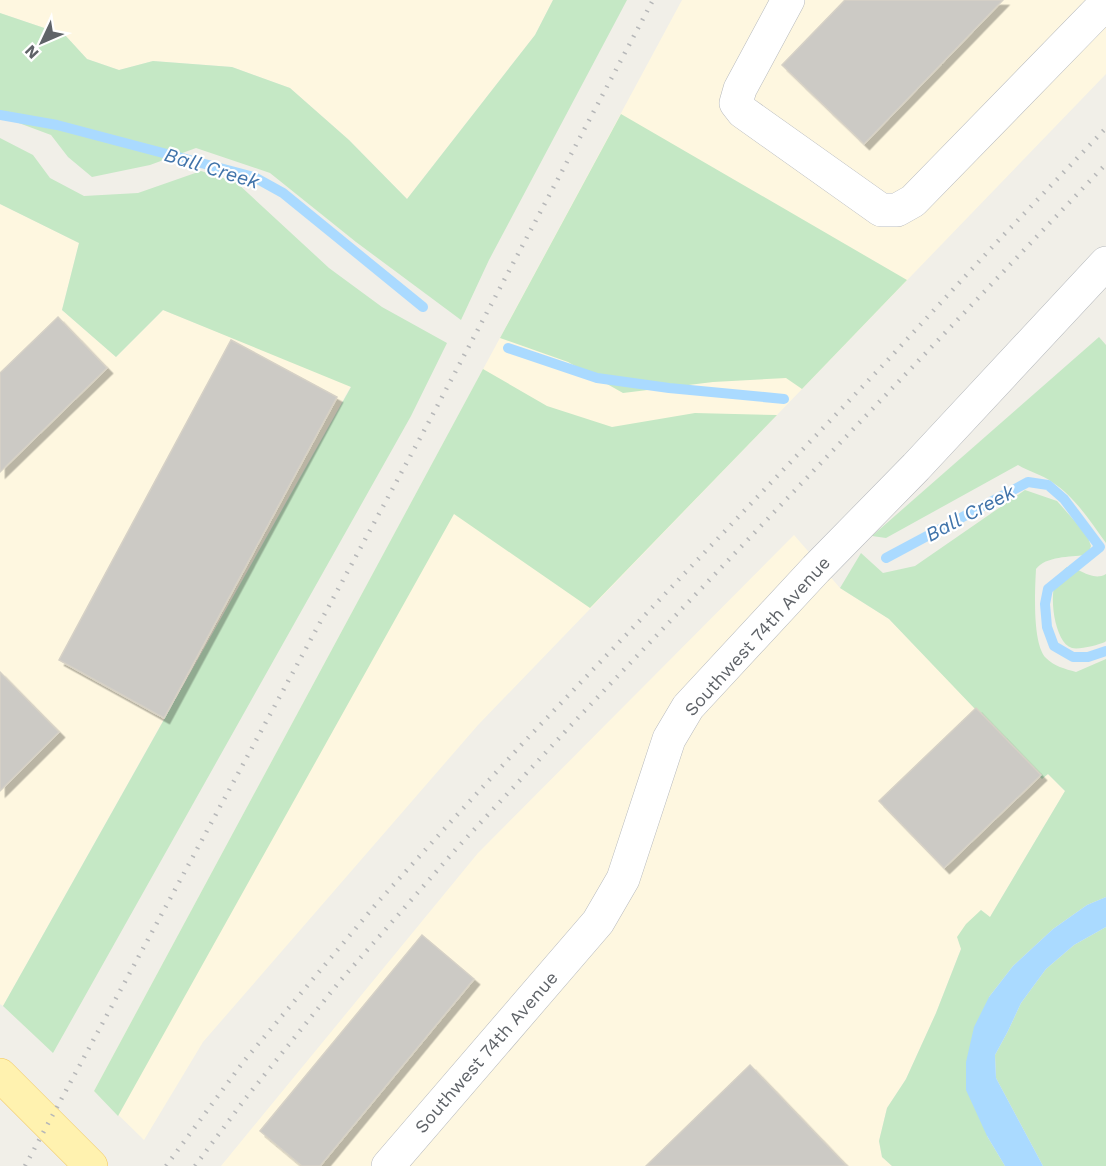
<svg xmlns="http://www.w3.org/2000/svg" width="1106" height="1166" font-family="'Work Sans',sans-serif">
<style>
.commercial{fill:#fef7e0}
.green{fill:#c5e8c5}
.water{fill:#aadaff}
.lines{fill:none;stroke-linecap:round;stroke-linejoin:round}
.stream{stroke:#aadaff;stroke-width:10}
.building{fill:#cccac5;stroke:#d6d1c6;stroke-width:1.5;filter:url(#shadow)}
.minor-casing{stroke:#b5b8bc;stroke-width:34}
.major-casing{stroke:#f2c960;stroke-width:34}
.minor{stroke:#fff;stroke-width:33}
.major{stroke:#fff2af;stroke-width:33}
.rail{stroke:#b6b7b8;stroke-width:4.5;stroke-dasharray:1.5 8;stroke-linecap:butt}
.labels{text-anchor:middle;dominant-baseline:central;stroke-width:4.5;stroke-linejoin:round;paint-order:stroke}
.street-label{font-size:18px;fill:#5f6368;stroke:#fff}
.water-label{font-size:20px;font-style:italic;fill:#4174aa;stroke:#fff}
</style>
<defs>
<filter id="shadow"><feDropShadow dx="5.5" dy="5.5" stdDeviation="0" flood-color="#0004"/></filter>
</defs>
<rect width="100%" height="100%" fill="#f1efe8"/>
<g class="commercial">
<polygon points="0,0 553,0 535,35 407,199 349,140 290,88 232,67 153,61 119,70 87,59 65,35 0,13"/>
<polygon points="682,0 1106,0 1106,74 478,725 203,1042 144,1140 94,1091"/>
<polygon points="0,204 79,243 62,310 116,357 163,310 351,386 3,1006 0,1004"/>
<polygon points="794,535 840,588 889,619 1042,778 1048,774 1065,791 990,917 981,910 961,949 936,1013 906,1079 887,1108 879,1141 882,1157 892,1166 221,1166 478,853"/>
</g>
<g class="green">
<polygon points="553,0 627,0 489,260 461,320 356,242 270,173 196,148 150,165 92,177 68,157 51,135 0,116 0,13 65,35 87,59 119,70 153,61 232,67 290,88 349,140 407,199 535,35"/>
<polygon points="621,114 907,280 802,389 786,378 713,382 623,393 568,362 500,338"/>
<polygon points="0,138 33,155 50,178 84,196 138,193 201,171 236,182 329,268 382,307 447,343 411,416 53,1053 3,1006 351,387 163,310 116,357 62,310 79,243 0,204"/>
<path d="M1099 337 1106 345V543C1090 521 1075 497 1052 482 1043 475 1028 471 1018 465L886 538 872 536Z"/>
<polygon points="483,369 547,406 612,427 695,413 777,415 590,608 454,514 118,1116 94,1091"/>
<path d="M1025 490 1057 501 1087 535 1091 546 1089 552 1085 555C1070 557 1046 556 1036 569 1035 589 1032 644 1046 658 1054 666 1065 669 1076 672L1106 659V897L1087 905 1053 929 1013 966 989 997 987 1136 1005 1166H892L882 1157 879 1141 887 1108 906 1079 936 1013 961 949 957 937 966 924 981 910 990 917 1065 791 1048 774 1042 779 889 619 840 588 861 553 883 573 915 566Z"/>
<path d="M1067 567C1081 568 1092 582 1106 574V641L1105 642C1098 645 1079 650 1072 648 1054 643 1048 592 1057 578 1059 574 1063 570 1067 567Z"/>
<polygon points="1106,927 1106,1166 1043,1166 996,1078 995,1055 1008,1031 1021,1003 1046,969 1074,945"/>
</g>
<polygon class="water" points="1106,897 1106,927 1074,945 1046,969 1021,1003 1008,1031 995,1055 996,1078 1043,1166 1005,1166 987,1136 966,1090 966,1062 974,1027 989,997 1013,966 1053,929 1087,905"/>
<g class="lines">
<g class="stream">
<polyline points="0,115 57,125 254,177 283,193 423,307"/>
<polyline points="508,348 597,378 669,388 784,399"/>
<polyline points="886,558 1028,482 1048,485 1064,499 1100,547 1048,589 1045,604 1047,627 1054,646 1073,657 1088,657 1106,651"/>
</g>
</g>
<g class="building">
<polygon points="845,0 1003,0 864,144 782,65"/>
<polygon points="58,317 107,368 0,472 0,373"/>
<polygon points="231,340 337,397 164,718 59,660"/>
<polygon points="0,672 59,732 0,791"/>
<polygon points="976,708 1041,775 944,868 879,801"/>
<polygon points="422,935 474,979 320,1166 302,1166 260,1131"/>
<polygon points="750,1065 847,1166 646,1166"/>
</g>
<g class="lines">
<defs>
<g id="minor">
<polyline points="788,0 740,89 736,103 743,112 881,210 897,210 913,201 1106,3"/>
<polyline points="388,1166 598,922 623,879 669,739 688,707 816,569 916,467 1106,263"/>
</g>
<polyline id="major" points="0,1075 91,1166"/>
</defs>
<use href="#minor" class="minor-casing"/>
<use href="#major" class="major-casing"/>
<use href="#minor" class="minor"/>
<use href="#major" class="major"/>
<g class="rail">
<polyline points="25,1166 425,429 653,0"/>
<polyline points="166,1166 244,1061 377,903 447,826 524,742 885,363 997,242 1106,128"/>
<polyline points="195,1166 245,1099 340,981 457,848 575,721 1106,164"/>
</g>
</g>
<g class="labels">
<g class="street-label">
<text transform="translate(757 636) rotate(-48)">Southwest 74th Avenue</text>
<text transform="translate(486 1052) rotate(-49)">Southwest 74th Avenue</text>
</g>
<g class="water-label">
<text transform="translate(212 168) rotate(17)">Ball Creek</text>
<text transform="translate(970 513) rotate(-28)">Ball Creek</text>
</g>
</g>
<g transform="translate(42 42) rotate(226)" stroke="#ffffff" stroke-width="4.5" paint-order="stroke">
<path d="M0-4.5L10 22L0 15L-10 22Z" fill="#5f6368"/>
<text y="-9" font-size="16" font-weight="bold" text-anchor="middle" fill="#5f6368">N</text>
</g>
</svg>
